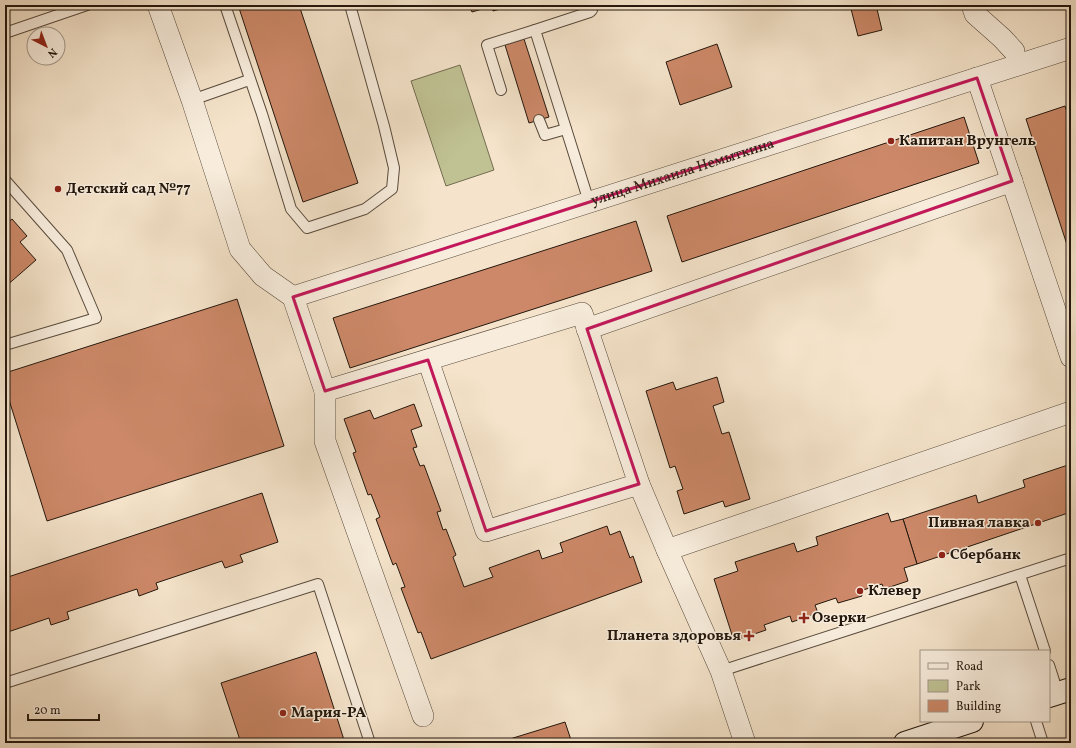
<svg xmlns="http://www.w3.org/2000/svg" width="1076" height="748" font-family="Vollkorn,serif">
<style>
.green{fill:#c0c294;stroke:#726c50}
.building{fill:#cc8868;stroke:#23170d}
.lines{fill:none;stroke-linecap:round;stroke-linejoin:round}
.lane-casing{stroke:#584a3c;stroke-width:12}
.street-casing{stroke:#584a3c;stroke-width:22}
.secondary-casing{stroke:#23170d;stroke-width:24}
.lane{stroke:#f8eddd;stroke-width:10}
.street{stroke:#f8eddd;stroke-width:21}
.secondary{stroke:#f8eddd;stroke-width:22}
.marked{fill:none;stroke:#c2185b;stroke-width:3;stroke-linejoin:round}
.poi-dot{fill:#8f2418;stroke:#f8eddd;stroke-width:1.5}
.labels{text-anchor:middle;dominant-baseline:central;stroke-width:3;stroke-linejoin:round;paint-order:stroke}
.poi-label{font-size:15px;font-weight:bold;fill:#23170d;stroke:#f8eddd;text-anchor:start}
.street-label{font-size:15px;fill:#23170d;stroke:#f8eddd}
</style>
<rect width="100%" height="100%" fill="#f5e4cb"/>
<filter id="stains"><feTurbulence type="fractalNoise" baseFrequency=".005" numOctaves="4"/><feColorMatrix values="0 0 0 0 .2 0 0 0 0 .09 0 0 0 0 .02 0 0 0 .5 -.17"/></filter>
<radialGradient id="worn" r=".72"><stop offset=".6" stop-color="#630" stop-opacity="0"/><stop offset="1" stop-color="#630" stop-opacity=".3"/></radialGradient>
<polygon class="green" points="460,65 494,170 446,186 411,81"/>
<g class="building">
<polygon points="238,5 299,5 358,183 303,202"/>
<polygon points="469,5 514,5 493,11 492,6 472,12"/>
<polygon points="850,5 876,5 882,30 858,36"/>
<polygon points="524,39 549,117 529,123 505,45"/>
<polygon points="717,44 732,87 680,105 666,62"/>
<polygon points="1065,106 1071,124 1071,257 1026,119"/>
<polygon points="964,117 979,163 682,262 667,216"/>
<polygon points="12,219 27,236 20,242 36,260 5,287 5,225"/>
<polygon points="636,221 652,271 350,368 333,318"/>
<polygon points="237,299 284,446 47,521 5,387 5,373"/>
<polygon points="717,377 724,402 713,406 722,434 729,432 750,499 725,507 723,501 684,514 677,491 683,489 675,466 670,468 646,391 673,382 676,390"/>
<polygon points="414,404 422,426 411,430 417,447 413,448 420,466 424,465 441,511 437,512 443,530 446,529 456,555 453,557 464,587 493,577 489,568 539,550 542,559 563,552 560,543 607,526 610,535 620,531 630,558 633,556 642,582 431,659 421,632 418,633 401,588 405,587 396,563 393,565 376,519 380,517 371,494 368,495 353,453 356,452 344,419 370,410 374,419"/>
<polygon points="1071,464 1071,512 917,564 903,519 976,495 978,503 1025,487 1023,480"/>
<polygon points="262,493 278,542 240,555 243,562 225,568 222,561 156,583 158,589 139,596 137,589 67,612 69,619 51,625 49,618 5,633 5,578"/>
<polygon points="888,513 891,522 903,519 917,564 904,568 908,581 884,589 882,584 860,591 862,596 838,603 836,598 815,605 818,613 792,622 790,616 764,625 766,630 734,641 714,579 738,571 735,562 794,543 797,552 818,545 816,537"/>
<polygon points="316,652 345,743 241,743 221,683"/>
<polygon points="565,722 572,743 497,743"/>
</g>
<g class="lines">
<defs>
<g id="lane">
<polyline points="225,5 262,114 291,209 307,228 365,209 392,189 394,168 384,126 350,5"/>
<polyline points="5,33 87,5"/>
<polyline points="501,90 487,45 535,30"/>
<polyline points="192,100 249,80"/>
<polyline points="539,120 545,135 566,129"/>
<polyline points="5,180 67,250 96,318 5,345"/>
<polyline points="589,202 535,30 590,12 592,10 592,5"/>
<polyline points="1020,575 1045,651"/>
<polyline points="1049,665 1058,693"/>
<polyline points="721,671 1071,558"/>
<polyline points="5,683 318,584 370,743"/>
<polyline points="1036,721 1043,743"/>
</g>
<g id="street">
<polyline points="158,5 192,100 240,249 263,276 293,297 325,391 582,313 639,484 667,550 721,671 745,743"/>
<polyline points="972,5 975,14 1002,38 1014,51"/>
<polyline points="977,78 1071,357"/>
<path id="s1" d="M293 297 1071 48"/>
<polyline points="587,329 1012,181"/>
<polyline points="428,360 486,531 639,484"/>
<polyline points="325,391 325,441 423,716"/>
<polyline points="667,550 1071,412"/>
</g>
<g id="secondary">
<polyline points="1049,696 1071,689"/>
<polyline points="905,743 972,721"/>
</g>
</defs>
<use href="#lane" class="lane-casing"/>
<use href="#street" class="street-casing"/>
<use href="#secondary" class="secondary-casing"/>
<use href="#lane" class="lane"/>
<use href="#street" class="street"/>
<use href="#secondary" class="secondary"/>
</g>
<path class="marked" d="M977 78 1012 181 587 329 639 484 486 531 428 360 325 391 293 297Z"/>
<g class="poi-dot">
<circle cx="891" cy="141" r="4"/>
<circle cx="58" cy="189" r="4"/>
<circle cx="1038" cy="523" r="4"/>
<circle cx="942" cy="555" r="4"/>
<circle cx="860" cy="591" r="4"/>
<path d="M802 612h4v4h4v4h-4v4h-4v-4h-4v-4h4z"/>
<path d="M747 630h4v4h4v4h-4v4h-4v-4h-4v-4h4z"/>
<circle cx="283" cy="713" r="4"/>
</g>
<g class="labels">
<g class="poi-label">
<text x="899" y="141">Капитан Врунгель</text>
<text x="66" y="189">Детский сад №77</text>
<text x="1030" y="523" text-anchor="end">Пивная лавка</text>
<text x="950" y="555">Сбербанк</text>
<text x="868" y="591">Клевер</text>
<text x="812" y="618">Озерки</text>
<text x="741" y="636" text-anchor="end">Планета здоровья</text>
<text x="291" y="713">Мария-РА</text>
</g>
<g class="street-label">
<text stroke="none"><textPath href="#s1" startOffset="409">улица Михаила Немыткина</textPath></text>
</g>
</g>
<rect width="1076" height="748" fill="none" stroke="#f5e4cb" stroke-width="20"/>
<rect x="6" y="6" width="1064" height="736" fill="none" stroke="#23170d" stroke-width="2"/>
<rect x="10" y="10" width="1056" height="728" fill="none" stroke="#23170d"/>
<rect x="920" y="650" width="130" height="72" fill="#f8eddd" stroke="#a3978a"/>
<rect x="928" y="663" width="20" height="6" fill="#f8eddd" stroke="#a3978a"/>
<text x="956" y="670" font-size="12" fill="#23170d">Road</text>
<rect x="928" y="680" width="20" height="12" fill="#c0c294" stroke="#a3978a"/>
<text x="956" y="690" font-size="12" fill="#23170d">Park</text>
<rect x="928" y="700" width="20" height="12" fill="#cc8868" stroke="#a3978a"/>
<text x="956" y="710" font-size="12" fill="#23170d">Building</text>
<g transform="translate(46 46) rotate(138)"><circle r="19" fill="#f8eddd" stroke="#a3978a"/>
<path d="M0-3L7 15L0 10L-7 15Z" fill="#8f2418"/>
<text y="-6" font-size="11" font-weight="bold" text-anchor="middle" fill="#23170d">N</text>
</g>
<path d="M28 714v6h71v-6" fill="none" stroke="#23170d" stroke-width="2"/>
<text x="34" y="714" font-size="12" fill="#23170d" stroke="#f8eddd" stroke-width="3" paint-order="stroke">20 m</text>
<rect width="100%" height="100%" filter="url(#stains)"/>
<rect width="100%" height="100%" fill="url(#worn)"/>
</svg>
